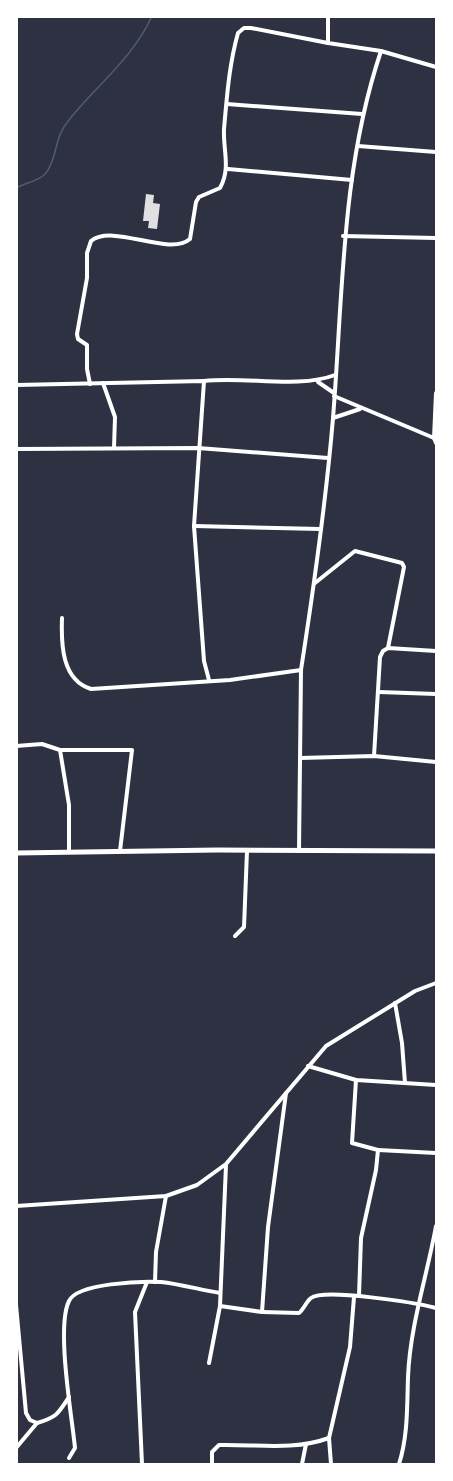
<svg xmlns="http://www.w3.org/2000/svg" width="453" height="1481" font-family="Quicksand,sans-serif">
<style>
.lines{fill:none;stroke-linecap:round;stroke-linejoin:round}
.stream{stroke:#4f5d75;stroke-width:1.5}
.building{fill:#e0e0e3}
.minor{stroke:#fff;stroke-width:4}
.primary{stroke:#fff;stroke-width:5}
</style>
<rect width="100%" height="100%" fill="#2d3142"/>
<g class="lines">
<path class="stream" d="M16 188C26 182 42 181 48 170 58 153 54 138 69 120 97 85 133 58 152 16"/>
</g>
<polygon class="building" points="146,194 154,195 153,203 160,204 157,229 148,228 149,221 143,221"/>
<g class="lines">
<g class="minor">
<polyline points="328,16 328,43 381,51"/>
<polyline points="227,104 362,114"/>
<polyline points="358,146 436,152"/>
<polyline points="228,169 352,180"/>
<polyline points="343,236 436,238"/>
<path d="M204 381C245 376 298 389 335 375"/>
<polyline points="318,382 334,393"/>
<polyline points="103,383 115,417 114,448"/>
<path d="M90 384 87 369V345L78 339 77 334 87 278V253L91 241C113 223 169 257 190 239L196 202 199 197 220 188C231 168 223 151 224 129 227 96 229 65 238 33L244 28H251L328 43"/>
<polyline points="16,385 204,381 194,526 204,661 209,680"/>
<polyline points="436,393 434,438 436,443"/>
<polyline points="334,396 434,438"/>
<polyline points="333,418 360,409"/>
<polyline points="16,449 198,448 328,458"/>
<polyline points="194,526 320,529"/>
<polyline points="315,583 355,551 402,563 404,567 388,648"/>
<path d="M62 618C61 645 62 680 91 689L230 680 301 670 299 851"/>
<path d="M301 670C314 586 326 502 333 418 343 294 341 170 381 51L436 67"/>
<polyline points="379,692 436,694"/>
<polyline points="16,746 42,744 60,750 132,750 120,851"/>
<polyline points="60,750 69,805 69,852"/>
<polyline points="374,756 380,657 383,651 388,648 436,651"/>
<polyline points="300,758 374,756 436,762"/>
<polyline points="235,936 244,927 247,851"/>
<polyline points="395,1003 402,1043 405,1083"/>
<polyline points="308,1066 356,1080 436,1085"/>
<polyline points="356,1080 352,1143 378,1150 376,1170 361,1238 359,1296"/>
<polyline points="378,1150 436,1153"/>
<polyline points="16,1206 166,1196 197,1185 226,1164 326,1046 415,991 436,983"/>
<polyline points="155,1282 156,1252 166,1196"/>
<path d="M16 1305 26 1413 30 1420 37 1423C57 1417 58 1414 69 1397"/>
<polyline points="220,1306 262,1312 268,1227 286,1093"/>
<path d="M262 1312 299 1313C304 1309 306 1302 311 1298 324 1288 417 1303 436 1308"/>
<polyline points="209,1363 220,1306 226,1165"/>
<polyline points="16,1448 37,1423"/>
<path d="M69 1458 75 1448C72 1417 56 1327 69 1301 77 1283 142 1281 161 1282 180 1284 201 1290 220 1293"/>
<polyline points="142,1464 135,1312 147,1282"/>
<path d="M212 1464V1452L219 1445C256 1444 293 1451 329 1438"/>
<polyline points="302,1464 306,1444"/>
<polyline points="331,1464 329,1438 350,1347 354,1297"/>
<path d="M399 1464C408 1436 407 1406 408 1377 410 1326 427 1276 436 1226"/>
</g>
<polyline class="primary" points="16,853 217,850 436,851"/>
</g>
<rect width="453" height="1481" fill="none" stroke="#ffffff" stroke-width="36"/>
</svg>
